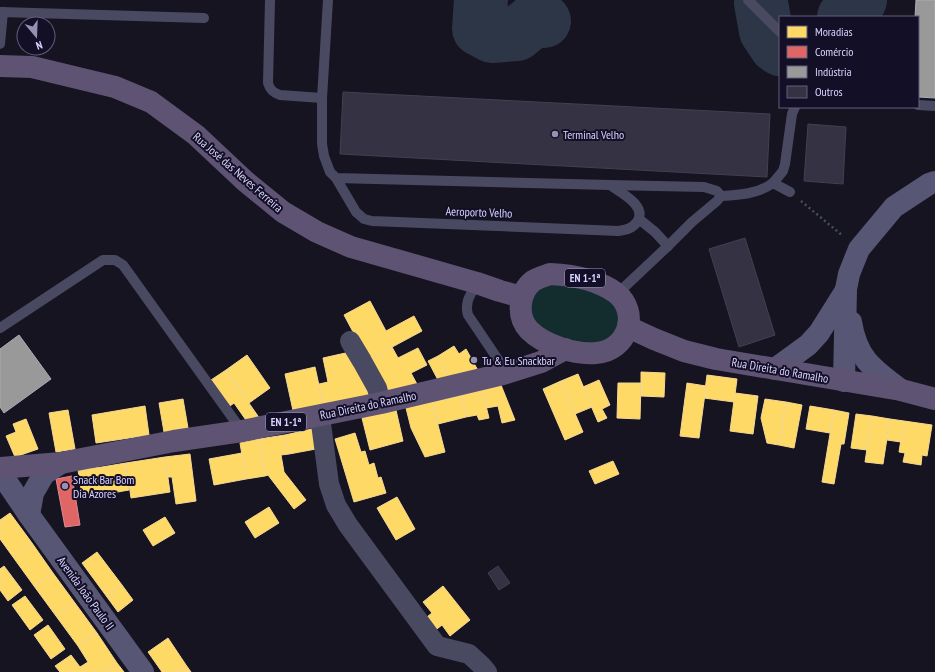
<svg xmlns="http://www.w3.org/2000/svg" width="935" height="672" font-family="'PT Sans Narrow',sans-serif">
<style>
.green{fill:#132c2d}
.homes{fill:#ffd966;stroke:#f4d894}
.shops{fill:#e06666;stroke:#de8794}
.industry{fill:#999;stroke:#acabb8}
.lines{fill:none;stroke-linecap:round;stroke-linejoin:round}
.taxiway{stroke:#2c3646;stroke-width:54}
.building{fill:#343243;stroke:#433f54}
.path{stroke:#44505f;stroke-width:2.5;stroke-dasharray:2 3;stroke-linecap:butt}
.lane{stroke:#4a4962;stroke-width:10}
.street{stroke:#4a4962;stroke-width:20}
.secondary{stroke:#575674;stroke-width:22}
.primary{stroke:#5e5373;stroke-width:22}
.poi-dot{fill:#9591b1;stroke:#130f26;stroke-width:1.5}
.labels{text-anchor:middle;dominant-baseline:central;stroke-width:4;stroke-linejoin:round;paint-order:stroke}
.shield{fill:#130f26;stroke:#9e99be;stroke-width:1}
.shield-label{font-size:11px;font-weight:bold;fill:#d9d4ff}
.poi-label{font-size:12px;fill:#d9d4ff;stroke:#130f26;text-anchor:start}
.street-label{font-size:12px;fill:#d9d4ff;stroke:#130f26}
</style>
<rect width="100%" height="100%" fill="#161421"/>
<path class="green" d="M551 285C559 285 566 285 573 286 583 287 602 295 609 301 617 307 621 320 617 329 616 331 614 332 613 333 611 336 609 339 607 340 600 343 593 343 586 342 565 341 521 327 533 299 536 290 543 287 551 285Z"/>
<g class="homes">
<polygon points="370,301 386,331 414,316 422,331 368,360 344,315"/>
<polygon points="454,346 459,354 466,349 480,374 451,379 438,356"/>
<polygon points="392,347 398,358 418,348 427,365 411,373 418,386 386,394 368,360"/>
<polygon points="350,352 375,397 324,408 319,384 328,382 323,358"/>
<polygon points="247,355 270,388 249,403 226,370"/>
<polygon points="438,356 451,379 438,380 428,361"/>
<polygon points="315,367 324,408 294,415 285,374"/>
<polygon points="226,370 260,419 248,423 234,403 230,406 211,380"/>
<polygon points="641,372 665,373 664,397 641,396"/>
<polygon points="578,374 592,407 575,414 561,381"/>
<polygon points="707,375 737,379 734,402 704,398"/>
<polygon points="599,380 610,405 602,409 607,418 598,422 583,387"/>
<polygon points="561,381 583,432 565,440 543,389"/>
<polygon points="618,383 641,383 640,419 617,418"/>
<polygon points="687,383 706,386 699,438 680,436"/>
<polygon points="501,385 515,420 502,423 498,406 486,408 482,390"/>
<polygon points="482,390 489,418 479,420 477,415 466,417 461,395"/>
<polygon points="735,393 758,396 753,434 730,431"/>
<polygon points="461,395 466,417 438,424 432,402"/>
<polygon points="183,399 188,428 164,432 159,403"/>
<polygon points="765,399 786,402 779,445 767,443 761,418"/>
<polygon points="432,402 445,452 425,457 411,428 406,408"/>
<polygon points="786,402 802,405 794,448 779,445"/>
<polygon points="145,406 149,435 96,443 92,415"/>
<polygon points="810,406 834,410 830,433 806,429"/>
<polygon points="68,410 75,449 56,452 49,413"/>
<polygon points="396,410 403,441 370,450 362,418"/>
<polygon points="834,410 849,413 844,444 841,444 834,484 822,482"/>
<polygon points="856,414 872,416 867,450 851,448"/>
<polygon points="872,416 890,419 883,464 865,462"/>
<polygon points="26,419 38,449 15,457 6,436 16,432 13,424"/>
<polygon points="890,419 904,421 901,442 887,440"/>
<polygon points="904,421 932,425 927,456 922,455 921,465 903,462 905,453 899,452"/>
<polygon points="312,429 316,449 289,454 285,435"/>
<polygon points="355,433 361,452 365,451 369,465 374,463 378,478 381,477 386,493 354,502 335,439"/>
<polygon points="285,435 289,454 281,455 284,472 306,500 294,509 268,475 265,476 259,439"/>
<polygon points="259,439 265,476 246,479 240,443"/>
<polygon points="242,453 246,479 214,485 209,459"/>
<polygon points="190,454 196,501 176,504 172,477 168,477 165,457"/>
<polygon points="165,457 170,492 131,498 126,463"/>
<polygon points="613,461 619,474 595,484 589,471"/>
<polygon points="126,463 129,490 106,494 102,467"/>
<polygon points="102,467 106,492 82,495 78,470"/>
<polygon points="397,497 415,529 396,540 377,508"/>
<polygon points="269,507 279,523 255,538 245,522"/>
<polygon points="10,513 32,543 13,557 0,539 0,520"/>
<polygon points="165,517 175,533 153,546 143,530"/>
<polygon points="32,543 53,573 34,586 13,557"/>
<polygon points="97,552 122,585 107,597 82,563"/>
<polygon points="4,566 22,590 8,601 0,590 0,569"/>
<polygon points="53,573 75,603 56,616 34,586"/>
<polygon points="122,585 133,600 118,612 107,597"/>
<polygon points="443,586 470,620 450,636 442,625 433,632 423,620 432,613 423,602"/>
<polygon points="25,596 43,620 30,630 12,605"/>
<polygon points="75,603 97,633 78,646 56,616"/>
<polygon points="48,625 65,649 51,659 34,635"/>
<polygon points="97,633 117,663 104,672 60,672 55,666 71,655 80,667 88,662 78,646"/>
<polygon points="168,638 186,665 176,672 162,672 148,652"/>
<polygon points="117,663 124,672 104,672"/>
<polygon points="186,665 191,672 176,672"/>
</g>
<polygon class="shops" points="72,476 80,525 65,527 56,479"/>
<g class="industry">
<polygon points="916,0 935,0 935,98 918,97 918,17 915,17"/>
<polygon points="19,335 51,379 4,413 0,407 0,349"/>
</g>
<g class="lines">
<g class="taxiway">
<polyline points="481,0 479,29 492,36 517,34 534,20 544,21"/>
<polyline points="761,3 766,31 776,46 780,49"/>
<polyline points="844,17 857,5 860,0"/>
</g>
</g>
<g class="building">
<polygon points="343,92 770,114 767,177 340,154"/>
<polygon points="808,124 846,127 843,184 804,181"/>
<polygon points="745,238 775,335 739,347 709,249"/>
<polygon points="498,566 510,583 499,590 488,573"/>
</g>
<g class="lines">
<polyline class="path" points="801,201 843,236"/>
<g class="lane">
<path d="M270 0 268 83C270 90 273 93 280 95L322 98"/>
<path d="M328 0 322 98V144L324 156 330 172 336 178 356 212 364 219 372 221 618 231C625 230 632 229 637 222 648 206 621 193 610 185L336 178"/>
<polyline points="748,0 780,32"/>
<polyline points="0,12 204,18"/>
<polyline points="0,44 3,12"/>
<polyline points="918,105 935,106"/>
<polyline points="773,183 783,171 785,164 792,114 795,107"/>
<polyline points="610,185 704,187 717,191 721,196"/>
<polyline points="639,219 655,232 668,246"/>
<path d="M477 283C471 294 464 302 468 315L499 361 503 374"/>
<path d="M617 294 668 246 692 222 717 201 721 196C739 195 758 194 773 183L790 192"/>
<polyline points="0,328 103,260 115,260 123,265 242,431"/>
</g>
<g class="street">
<polyline points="350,341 362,361 377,388 381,403"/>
<polyline points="320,416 329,484 336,505 348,525 437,646 469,654 481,665 487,672"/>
</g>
<g class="secondary">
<path d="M851 322C857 359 873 369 901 390"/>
<polyline points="775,369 808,345 819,333 846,290"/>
<polyline points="844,381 846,289 849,274 859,249 894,207 929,184 935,182"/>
<polyline points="0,472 29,515 143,672"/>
<polyline points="29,515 33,493 44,474 61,463"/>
</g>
<g class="primary">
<polyline points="0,66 32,67 115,87 151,102 196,135 245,181 283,212 317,232 351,247 477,283 500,291 522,297"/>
<path d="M550 274C573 275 597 279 616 293 641 313 627 351 596 353 575 355 544 345 529 330 516 316 519 292 533 281 539 277 544 276 550 274Z"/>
<polyline points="628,327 654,339 684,351 716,359 901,390 935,399"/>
<polyline points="0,468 61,463 174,441 242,431 381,403 503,374 541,362 565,349"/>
</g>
</g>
<g class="poi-dot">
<circle cx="555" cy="134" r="4"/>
<circle cx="474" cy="360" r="4"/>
<circle cx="65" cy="486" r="4"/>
</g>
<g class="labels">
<g class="shield">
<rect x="565" y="269" width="40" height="18" rx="3"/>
<rect x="266" y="413" width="40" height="18" rx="3"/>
</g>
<g class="shield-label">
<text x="585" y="278">EN 1-1ª</text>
<text x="286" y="422">EN 1-1ª</text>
</g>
<g class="poi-label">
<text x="563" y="134">Terminal Velho</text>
<text x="482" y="360">Tu &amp; Eu Snackbar</text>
<text x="73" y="479">Snack Bar Bom<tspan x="73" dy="14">Dia Azores</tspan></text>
</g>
<g class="street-label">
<text transform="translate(238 172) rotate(41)">Rua José das Neves Ferreira</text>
<text transform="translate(479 212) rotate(2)">Aeroporto Velho</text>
<text transform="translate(780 370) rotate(10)">Rua Direita do Ramalho</text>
<text transform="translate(368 405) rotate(-12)">Rua Direita do Ramalho</text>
<text transform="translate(86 593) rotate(54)">Avenida João Paulo II</text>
</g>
</g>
<rect x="779" y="16" width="140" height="92" fill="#130f26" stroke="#625e7d"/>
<rect x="787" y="26" width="20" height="12" fill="#ffd966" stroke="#625e7d"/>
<text x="815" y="36" font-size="12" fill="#d9d4ff">Moradias</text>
<rect x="787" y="46" width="20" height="12" fill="#e06666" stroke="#625e7d"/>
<text x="815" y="56" font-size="12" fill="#d9d4ff">Comércio</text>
<rect x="787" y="66" width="20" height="12" fill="#999999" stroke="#625e7d"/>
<text x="815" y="76" font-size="12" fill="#d9d4ff">Indústria</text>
<rect x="787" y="86" width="20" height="12" fill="#343243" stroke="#625e7d"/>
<text x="815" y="96" font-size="12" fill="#d9d4ff">Outros</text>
<g transform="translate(36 36) rotate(161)"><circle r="19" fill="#130f26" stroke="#625e7d"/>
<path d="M0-3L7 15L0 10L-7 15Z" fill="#9591b1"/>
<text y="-6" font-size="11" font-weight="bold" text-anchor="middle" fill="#d9d4ff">N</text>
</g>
</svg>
